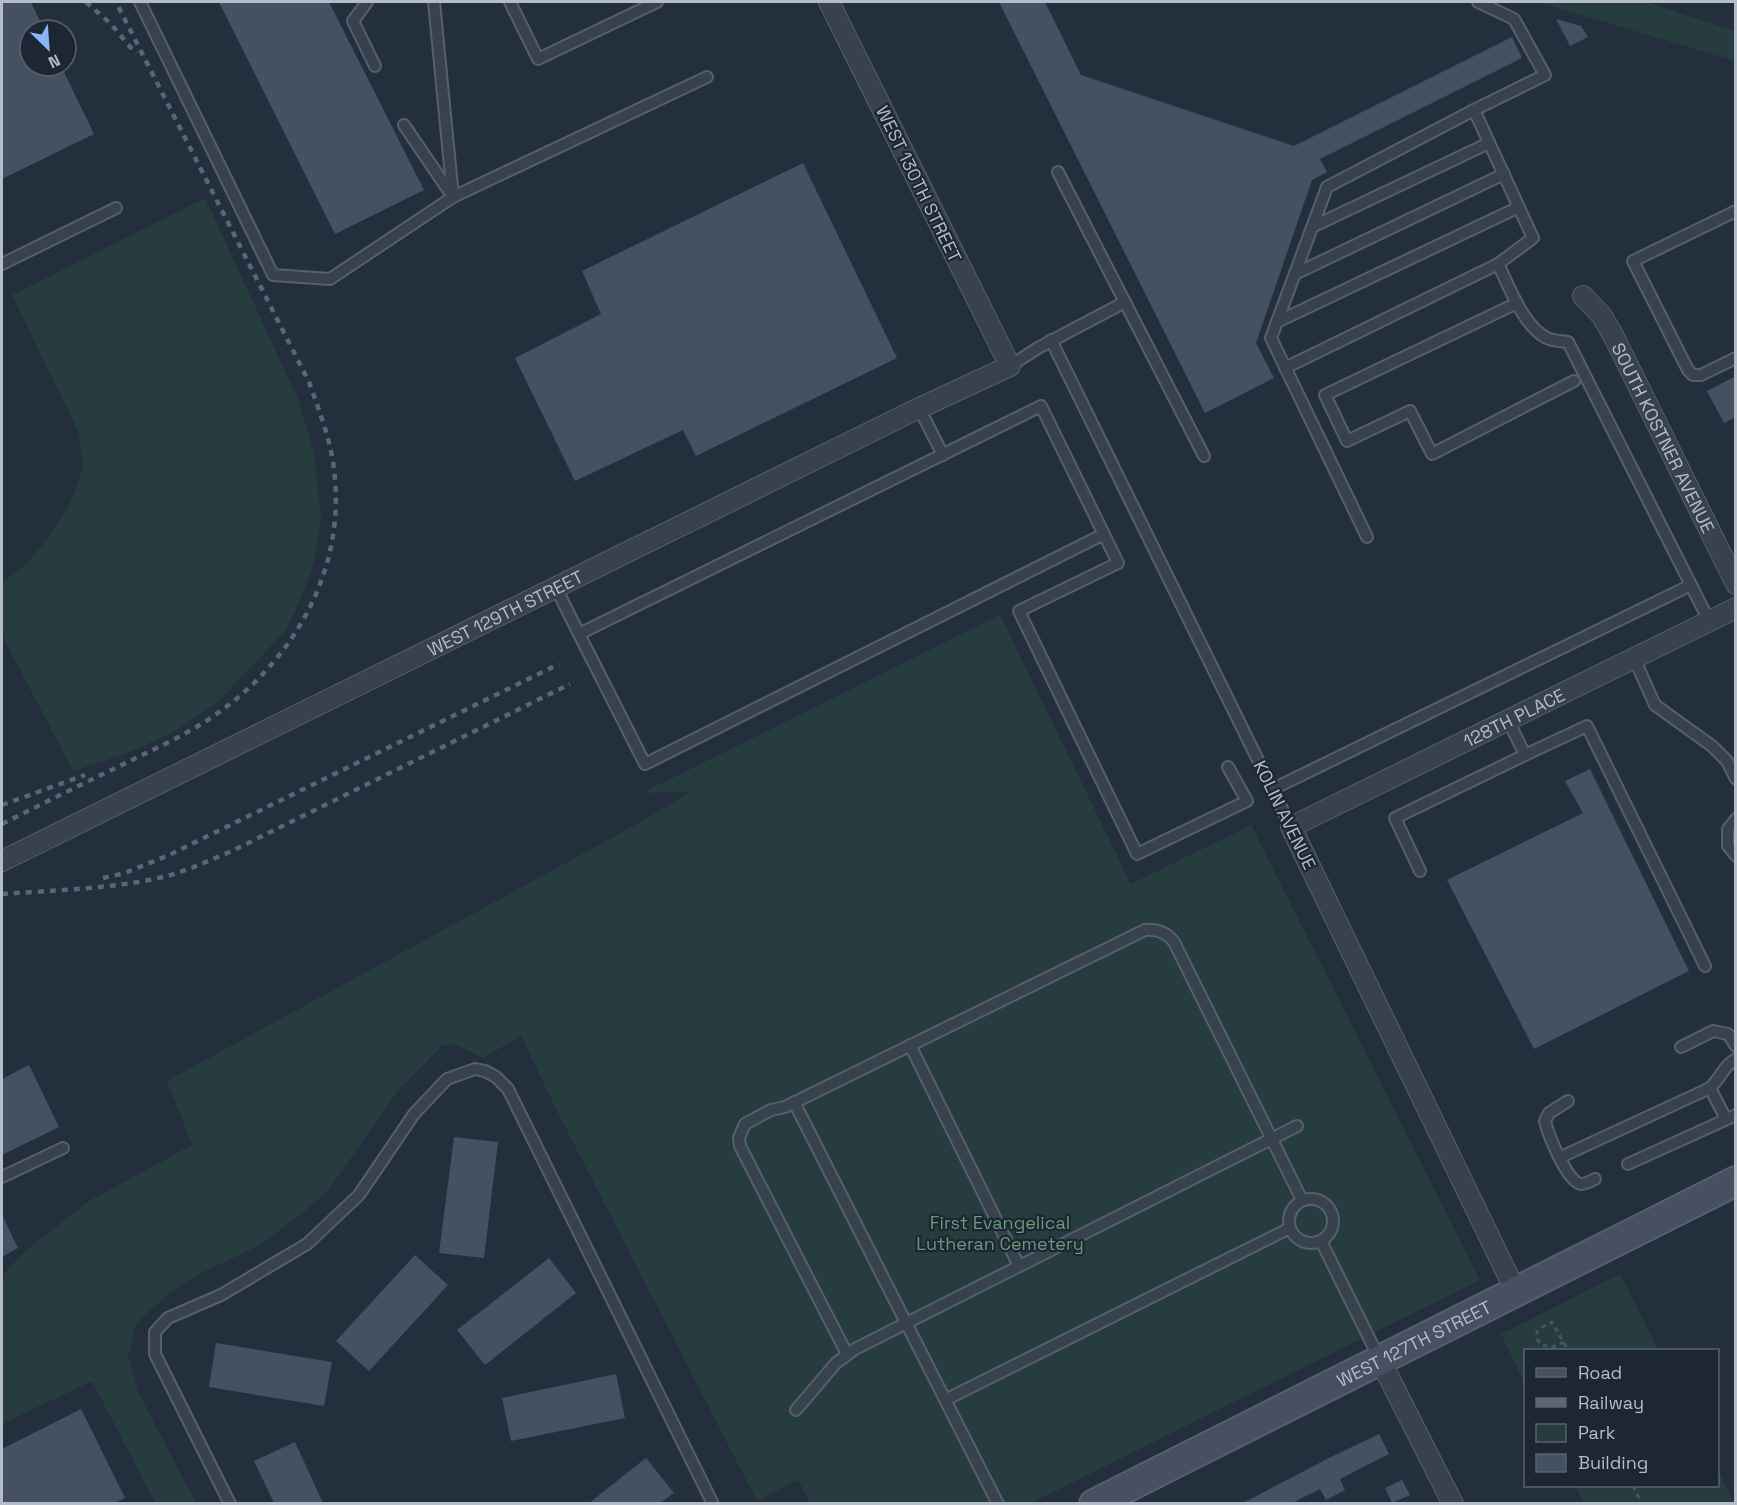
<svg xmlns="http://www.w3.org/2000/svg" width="1737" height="1505" font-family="'Space Grotesk',sans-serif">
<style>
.green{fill:#263c3f}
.building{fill:#455162}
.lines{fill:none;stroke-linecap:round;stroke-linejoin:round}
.lane-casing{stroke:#565f6c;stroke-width:14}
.street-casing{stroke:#565f6c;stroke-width:22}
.secondary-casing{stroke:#565f6c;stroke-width:32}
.path{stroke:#44595c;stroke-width:3;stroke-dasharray:4.5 4.5;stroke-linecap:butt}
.lane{stroke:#38414e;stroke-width:10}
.street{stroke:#38414e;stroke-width:20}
.secondary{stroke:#465061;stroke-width:28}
.rail{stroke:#5a6575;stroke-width:4.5;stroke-dasharray:6 6;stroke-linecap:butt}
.labels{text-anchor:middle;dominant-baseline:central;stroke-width:4.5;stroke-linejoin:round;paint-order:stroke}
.street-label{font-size:18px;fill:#b4bcc9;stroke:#1d2633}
.park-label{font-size:18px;fill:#6b9a76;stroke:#1d2633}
</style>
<rect width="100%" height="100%" fill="#242f3e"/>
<g class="green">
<polygon points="1538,2 1646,2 1735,31 1735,61"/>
<polygon points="205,198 298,399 314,452 321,518 315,559 302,596 285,631 219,701 172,733 127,753 73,771 2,635 2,583 28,563 50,535 70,503 83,468 78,431 12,295"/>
<polygon points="1000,615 1131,884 1251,825 1480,1280 1031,1503 810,1503 798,1480 757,1501 557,1111 521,1036 483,1058 455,1044 442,1046 397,1092 328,1191 295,1219 256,1247 209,1269 170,1292 136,1324 128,1357 138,1392 196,1503 155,1503 92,1381 2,1424 2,1276 23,1253 89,1201 192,1145 167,1081 628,829 691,792 642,793"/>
<polygon points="1620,1274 1658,1350 1526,1350 1525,1384 1501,1334"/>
<polygon points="1718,1470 1734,1503 1584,1503 1575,1486 1718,1486"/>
</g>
<g class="building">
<polygon points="2,2 31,2 44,30 30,30 30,66 61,66 94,134 2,179"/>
<polygon points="219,2 329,2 424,190 335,234"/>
<polygon points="999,2 1045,2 1081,75 1294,146 1512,37 1522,58 1320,159 1327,172 1312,180 1256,343 1274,378 1205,413"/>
<polygon points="1556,19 1581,26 1588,37 1570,46"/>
<polygon points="803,163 897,358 696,456 683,430 575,481 515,358 601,314 582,271"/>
<polygon points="1736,376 1736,417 1724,423 1707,391"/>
<polygon points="1590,769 1689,971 1534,1049 1447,880 1583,813 1565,781"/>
<polygon points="29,1065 59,1127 2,1155 2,1079"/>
<polygon points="454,1137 498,1142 484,1258 439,1253"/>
<polygon points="2,1215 18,1248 2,1257"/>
<polygon points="415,1255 448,1285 369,1371 336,1341"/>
<polygon points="549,1258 576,1293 485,1365 457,1330"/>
<polygon points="216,1343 332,1362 324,1406 209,1387"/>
<polygon points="616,1374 625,1418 511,1441 502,1398"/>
<polygon points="81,1409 125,1498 114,1503 2,1503 2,1449"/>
<polygon points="1379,1434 1389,1454 1340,1479 1345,1490 1326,1500 1320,1489 1292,1503 1243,1503 1329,1458"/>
<polygon points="295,1442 323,1503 274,1503 254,1461"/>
<polygon points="646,1458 674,1493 660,1503 589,1503"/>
<polygon points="1402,1480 1410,1495 1392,1503 1385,1488"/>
</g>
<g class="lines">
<defs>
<g id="lane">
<polyline points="140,2 273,275 330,279 453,197 434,2"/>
<polyline points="367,2 353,21 375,66"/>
<polyline points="510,2 538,59 657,2"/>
<polyline points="1474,110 1545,75 1514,19 1478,2"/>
<polyline points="404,125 453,197 707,77"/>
<polyline points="1058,172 1204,456"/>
<polyline points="1736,211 1633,261 1688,370 1693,375 1701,375 1736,358"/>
<polyline points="1312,227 1489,143"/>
<polyline points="2,264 116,208"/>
<polyline points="1295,274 1504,174"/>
<polyline points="1517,303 1325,395 1347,441 1410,411 1432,454 1574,381"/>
<polyline points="1277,322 1519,207"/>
<polyline points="1051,340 1291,827"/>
<polyline points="1010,366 1038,348 1125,302"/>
<polyline points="1285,368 1498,264"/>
<polyline points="919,408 943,455"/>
<polyline points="1104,534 645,764 579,634 1041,406 1118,563 1019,611 1137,854 1247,801 1228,767"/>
<polyline points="1691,585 1709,621"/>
<polyline points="556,588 579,634"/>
<polyline points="1634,658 1655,705 1712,746 1727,761 1736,779"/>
<polyline points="1508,720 1525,755 1587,726 1705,966"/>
<path d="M1273 789 1691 585 1568 342C1562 341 1555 341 1549 339 1524 329 1509 286 1498 264L1533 238 1474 110 1327 187 1271 338 1367 537"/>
<polyline points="1736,819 1728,829 1728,846 1736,856"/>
<polyline points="1420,871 1395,818 1525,755"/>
<polyline points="910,1045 1019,1266"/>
<polyline points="1681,1047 1713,1031 1728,1034 1736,1046"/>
<polyline points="1710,1088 1726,1119"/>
<path d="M1568 1101 1549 1113 1545 1121C1548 1134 1567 1182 1581 1184 1586 1184 1591 1181 1595 1179"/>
<polyline points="794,1102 998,1504"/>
<path d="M1561 1157 1710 1088C1720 1079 1725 1064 1736 1059"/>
<polyline points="1628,1164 1736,1115"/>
<polyline points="2,1177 63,1148"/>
<circle cx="1311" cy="1221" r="22"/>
<polyline points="1321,1241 1380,1360"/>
<path d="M847 1354 740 1146 739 1138 745 1124 771 1110 785 1107 1145 930C1157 929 1167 933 1174 942L1302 1200"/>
<polyline points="947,1399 1290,1228"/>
<polyline points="796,1410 836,1363 855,1349 1297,1126"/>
<polyline points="230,1504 155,1354 155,1332 168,1318 221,1295 307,1244 359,1195 414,1114 447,1079 475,1069 485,1071 496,1077 508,1089 713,1504"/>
</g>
<g id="street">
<path id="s1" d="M1583 296 1602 316 1614 337 1736 584"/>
<path id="s2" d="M2 861 911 412 1010 366 829 2"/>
<path id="s3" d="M1516 1292 1291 827 1736 608"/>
<polyline points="1380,1360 1453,1504"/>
</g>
<g id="secondary">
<path id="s4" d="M1094 1504 1736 1181"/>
</g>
</defs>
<use href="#lane" class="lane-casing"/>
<use href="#street" class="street-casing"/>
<use href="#secondary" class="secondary-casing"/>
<g class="path">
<polyline points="1564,1342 1553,1347 1541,1345 1537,1339 1537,1332 1542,1327 1552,1322 1568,1350"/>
<polyline points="1633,1486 1642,1504"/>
</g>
<use href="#lane" class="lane"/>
<use href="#street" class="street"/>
<use href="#secondary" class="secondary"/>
<g class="rail">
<polyline points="86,2 111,24 136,54"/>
<polyline points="2,805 85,775"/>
<path d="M2 824C44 803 86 782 128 762 156 748 186 735 212 717 298 659 351 561 332 456 327 431 318 407 309 382L116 2"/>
<polyline points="103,878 125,873 167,856 559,664"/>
<path d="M2 894C55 890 115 889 167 876 189 870 210 860 232 851L570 684"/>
</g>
</g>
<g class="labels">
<g class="street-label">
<text transform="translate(919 184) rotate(64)">WEST 130TH STREET</text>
<text stroke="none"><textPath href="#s1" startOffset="164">SOUTH KOSTNER AVENUE</textPath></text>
<text stroke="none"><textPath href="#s2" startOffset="561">WEST 129TH STREET</textPath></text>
<text stroke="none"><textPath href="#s3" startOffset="765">128TH PLACE</textPath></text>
<text transform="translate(1285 815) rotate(64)">KOLIN AVENUE</text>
<text stroke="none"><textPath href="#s4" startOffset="358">WEST 127TH STREET</textPath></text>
</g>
<g class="park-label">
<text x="1000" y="1222">First Evangelical<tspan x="1000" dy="21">Lutheran Cemetery</tspan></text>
</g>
</g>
<rect width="1737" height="1505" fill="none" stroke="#b4bcc9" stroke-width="6"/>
<rect x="1524" y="1349" width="195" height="138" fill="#1d2633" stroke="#59626f" stroke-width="1.5"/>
<rect x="1536" y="1368" width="30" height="9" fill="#465061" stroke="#59626f" stroke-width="1.5"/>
<text x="1578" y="1379" font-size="18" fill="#b4bcc9">Road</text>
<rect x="1536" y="1398" width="30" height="9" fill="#5a6575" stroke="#59626f" stroke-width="1.5"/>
<text x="1578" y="1409" font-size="18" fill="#b4bcc9">Railway</text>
<rect x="1536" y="1424" width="30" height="18" fill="#263c3f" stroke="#59626f" stroke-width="1.5"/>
<text x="1578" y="1439" font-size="18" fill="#b4bcc9">Park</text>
<rect x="1536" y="1454" width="30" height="18" fill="#455162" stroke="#59626f" stroke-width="1.5"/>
<text x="1578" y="1469" font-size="18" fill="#b4bcc9">Building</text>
<g transform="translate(48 48) rotate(155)"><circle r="28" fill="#1d2633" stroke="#59626f" stroke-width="1.5"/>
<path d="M0-4.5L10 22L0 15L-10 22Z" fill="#8ab4f8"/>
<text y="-9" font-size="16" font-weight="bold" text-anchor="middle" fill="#b4bcc9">N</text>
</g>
</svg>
